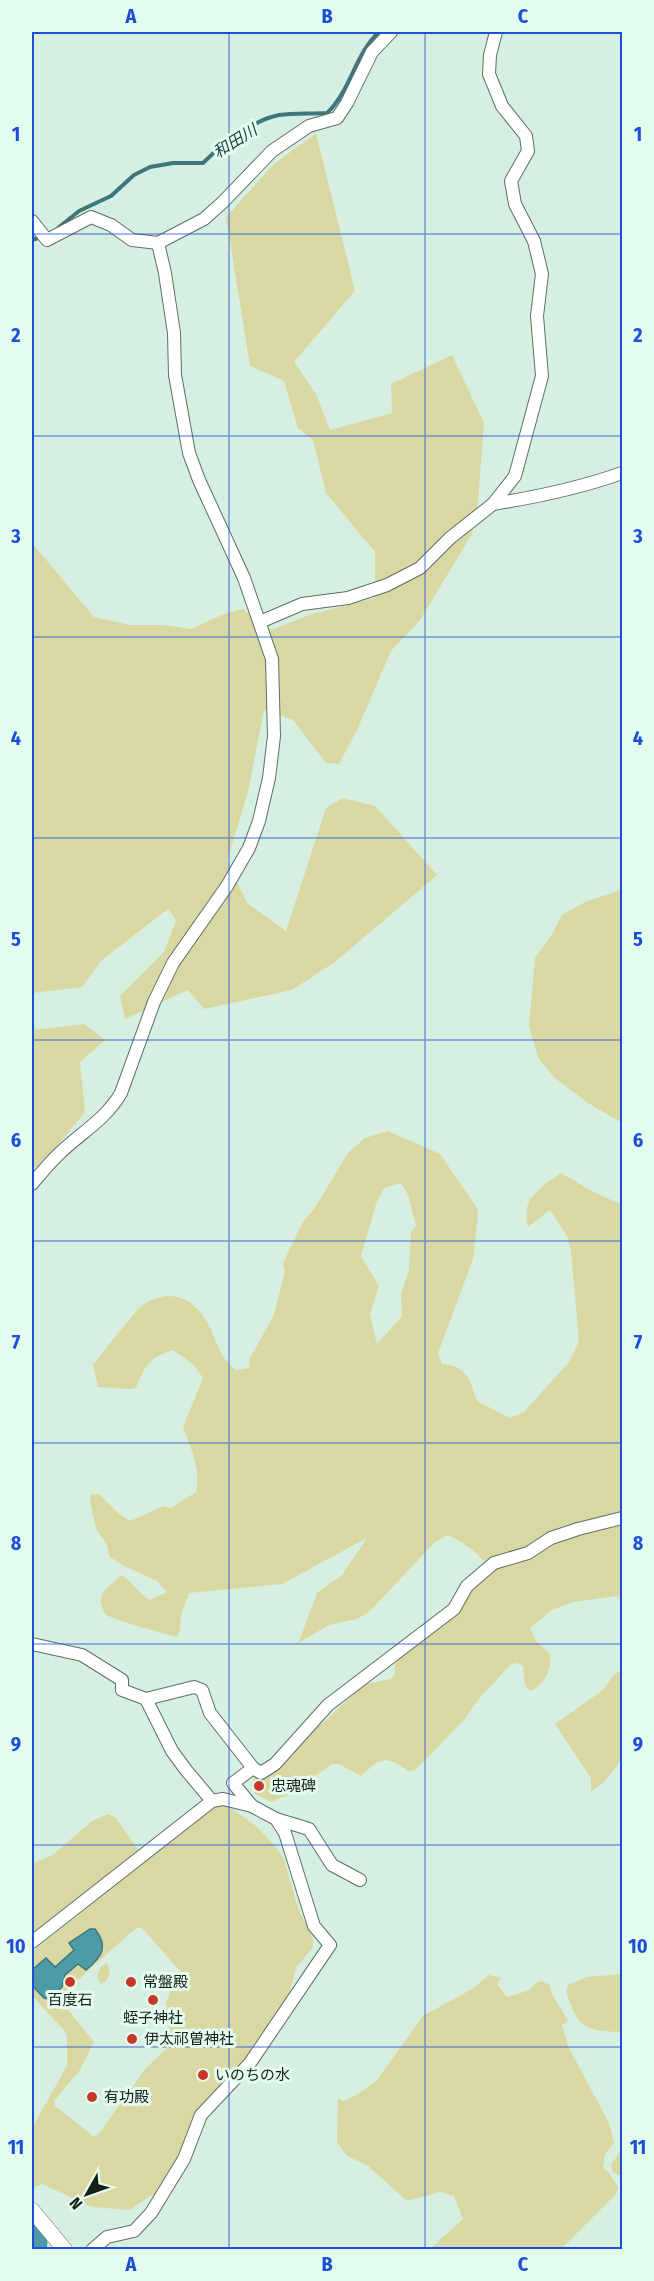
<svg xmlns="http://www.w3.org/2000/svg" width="654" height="2281" font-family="'Fira Sans Condensed','Noto Sans JP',sans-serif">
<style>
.green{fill:#d9d8a2;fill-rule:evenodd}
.water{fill:#4e9ba8;stroke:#3d767d;stroke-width:1.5}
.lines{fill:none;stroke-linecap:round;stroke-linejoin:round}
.stream{stroke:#3d767d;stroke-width:4}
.river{stroke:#4e9ba8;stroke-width:21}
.minor-casing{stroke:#5b7064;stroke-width:14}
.major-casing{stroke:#5b7064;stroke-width:16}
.minor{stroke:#fff;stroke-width:12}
.major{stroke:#fff;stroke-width:15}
.grid{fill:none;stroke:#1d4ed8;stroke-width:1.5;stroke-opacity:0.55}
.poi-dot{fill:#c4372a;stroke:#e4fced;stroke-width:2}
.labels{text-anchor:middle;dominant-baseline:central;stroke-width:6;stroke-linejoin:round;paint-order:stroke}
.poi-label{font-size:15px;fill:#161e19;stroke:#e4fced;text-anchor:start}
.water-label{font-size:16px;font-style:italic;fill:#1d4148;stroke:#e4fced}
.neatline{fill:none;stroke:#1d4ed8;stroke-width:2}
.grid-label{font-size:20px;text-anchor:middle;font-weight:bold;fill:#1d4ed8}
</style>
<rect width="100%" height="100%" fill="#d7efe0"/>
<g class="green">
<polygon points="316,133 355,291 294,362 316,394 330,430 392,413 391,384 452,355 484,423 478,502 472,534 420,620 391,651 357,730 339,764 326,763 293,720 264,710 248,792 227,861 247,903 286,931 326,808 343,798 375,806 437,875 335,962 292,990 204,1009 188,990 125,1019 120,996 164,952 176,920 168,909 102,960 82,987 32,993 32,543 94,617 130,625 164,625 191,629 224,614 243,609 271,630 309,615 375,598 375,552 326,493 313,440 298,428 284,381 250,366 226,217 274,164"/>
<polygon points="622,890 622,1123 588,1103 555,1078 538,1058 529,1026 535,958 551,936 562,915 587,901"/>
<polygon points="84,1024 105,1040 80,1062 85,1112 59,1144 32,1171 32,1030"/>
<path d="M388 1131 440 1154 477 1208 478 1215 473 1259 438 1353 442 1364C468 1367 469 1378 477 1401L510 1418 524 1412 569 1362 579 1341 571 1251 567 1236 550 1210 528 1227C520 1199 541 1187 561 1173L592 1191 622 1205V1601L618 1596 573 1602 552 1610 530 1628 536 1641 550 1654C552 1668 545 1685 531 1691L525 1686 523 1666 517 1663 510 1665 477 1701 464 1720 415 1770 408 1771C385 1754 381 1758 361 1776L339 1764H332L304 1783 293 1792 272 1802 255 1794 253 1779 276 1758 292 1735 298 1730 322 1724 360 1688 367 1684 390 1679 395 1675V1664L397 1657 466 1590 486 1564C477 1552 462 1541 448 1535L435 1542 370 1611 357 1619 329 1625 293 1646 299 1641 317 1593 342 1575 367 1538 282 1584 189 1593 181 1615 180 1630 177 1637C153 1630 129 1625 106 1615 93 1595 107 1589 121 1575 133 1581 138 1594 150 1600L167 1592 157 1581 124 1566 110 1557 106 1543 96 1529 90 1502 91 1494H99L118 1513 130 1521 164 1506 171 1508 196 1492C201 1470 191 1448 183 1427L203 1378 194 1365 173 1350C149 1358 145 1365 136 1388L129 1389 98 1387 93 1365C105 1349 117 1334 131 1318 134 1314 138 1308 143 1305 168 1289 190 1295 206 1320 218 1340 216 1354 236 1370L250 1368 249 1360 274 1315 285 1271 283 1263 303 1222 314 1209 348 1153 365 1138ZM401 1183 408 1195 416 1226 411 1232 409 1270 401 1294 402 1316 377 1344 370 1314 379 1286 361 1256 377 1201 384 1188Z"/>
<polygon points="622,1669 622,1759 603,1783 591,1791 591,1778 555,1724 603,1690 613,1676"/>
<path d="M224 1804 254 1824 275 1846 284 1859 298 1908 313 1939V1947L296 1968 288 1999 255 2047 238 2069 196 2111 175 2165 155 2195 150 2196 130 2210 92 2207 42 2184 32 2188V2128L67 2066V2035L64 2030 32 1996V1952L214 1807ZM136 1928H142L180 1971 166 2002 170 2045 146 2068 98 2135 93 2136 55 2106 54 2101 80 2070 94 2042 60 2000V1996Z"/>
<polygon points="108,1814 116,1818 139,1851 32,1934 32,1864 54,1854 92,1821"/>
<polygon points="107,1963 110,1971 107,1980 101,1984 97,1977 100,1968"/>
<path d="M622 1974V2033C597 2029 582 2034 572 2007 568 1998 565 1994 568 1985L586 1977Z"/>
<polygon points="489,1975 501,1978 497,1984 507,1997 530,1990 534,1984 541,1981 550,1985 551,1992 568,2021 562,2025 569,2048 609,2123 614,2143 605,2154 603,2168 609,2173 618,2187 616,2194 561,2249 430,2249 463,2219 454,2196 440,2192 407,2201 367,2165 347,2156 337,2142 338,2098 344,2101 358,2094 377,2080 423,2016 472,1989"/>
<polygon points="622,2149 622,2177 613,2172 611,2165"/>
</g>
<path class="water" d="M90 1929H95C109 1947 102 1957 86 1970L78 1964 65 1975 62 1987 48 1999 44 1998 32 1985V1970L46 1958 55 1967 74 1950 69 1943Z"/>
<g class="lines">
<g class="stream">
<path d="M58 228 79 211 111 196 134 175 150 167 173 163H203C221 145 253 120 279 115 294 113 311 114 327 113 351 90 355 54 379 32"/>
<polyline points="32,240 41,237"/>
</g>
<polyline class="river" points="32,2227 37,2243 35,2250"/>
<defs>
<g id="minor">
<polyline points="32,221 47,240 91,217 111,225 132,240 158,243 204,219 223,202 272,151 309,126 337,118 347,103 372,52 391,32"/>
<path d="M493 504C537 497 580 488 622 473"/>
<polyline points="260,622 302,604 348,598 387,585 420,568 450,538 493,504 515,476 542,376 537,316 542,274 534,241 515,204 511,181 528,151 526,136 502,106 489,74 490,55 496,32"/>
<path d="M32 1184C41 1173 50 1162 61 1152 82 1132 106 1119 121 1093L154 1002 173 963 227 886 249 848 259 821 269 778 274 736 272 659 244 578 199 480 189 453 175 375 174 333 165 273 158 243"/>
<polyline points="32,1644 82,1655 122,1680 122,1690 146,1699 172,1751 186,1770 212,1801"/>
<polyline points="146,1699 194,1687 202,1690 210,1713 253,1768"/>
<polyline points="276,1819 309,1829 332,1865 360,1880"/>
<polyline points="32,1942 212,1801 223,1799 252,1806"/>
<polyline points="92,2250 107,2237 134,2231 151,2213 184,2159 201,2115 250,2063 330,1945 314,1926 285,1833 276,1819 252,1806 233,1783 253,1768 261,1773 275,1764 328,1705 454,1609 467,1586 494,1563 528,1553 551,1538 578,1529 622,1518"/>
</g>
<polyline id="major" points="32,2210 65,2250"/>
</defs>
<use href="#minor" class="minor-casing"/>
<use href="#major" class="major-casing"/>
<use href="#minor" class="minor"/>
<use href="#major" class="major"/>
</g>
<path class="grid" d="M229 32V2250M425 32V2250M32 234H622M32 436H622M32 637H622M32 838H622M32 1040H622M32 1241H622M32 1443H622M32 1644H622M32 1845H622M32 2047H622"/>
<g class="poi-dot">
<circle cx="259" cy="1786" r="6"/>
<circle cx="70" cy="1982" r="6"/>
<circle cx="131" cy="1982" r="6"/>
<circle cx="153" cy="2000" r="6"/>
<circle cx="132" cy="2039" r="6"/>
<circle cx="203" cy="2075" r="6"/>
<circle cx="92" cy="2097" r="6"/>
</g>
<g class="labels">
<g class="poi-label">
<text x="271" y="1786">忠魂碑</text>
<text x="143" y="1982">常盤殿</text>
<text x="70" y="2000" text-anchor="middle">百度石</text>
<text x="153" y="2018" text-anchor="middle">蛭子神社</text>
<text x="144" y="2039">伊太祁曽神社</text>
<text x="215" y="2075">いのちの水</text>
<text x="104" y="2097">有功殿</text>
</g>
<g class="water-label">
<text transform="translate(235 141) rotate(-32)">和田川</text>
</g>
</g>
<rect width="654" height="2281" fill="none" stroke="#e4fced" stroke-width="66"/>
<g transform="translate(87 2194) rotate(230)" stroke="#e4fced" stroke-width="4.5" paint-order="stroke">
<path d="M0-4.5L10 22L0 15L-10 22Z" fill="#161e19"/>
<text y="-9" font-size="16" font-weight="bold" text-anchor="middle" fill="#161e19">N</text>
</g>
<rect x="33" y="33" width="588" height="2215" class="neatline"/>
<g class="grid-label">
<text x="131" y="23">A</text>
<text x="327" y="23">B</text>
<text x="523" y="23">C</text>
<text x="16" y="141">1</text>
<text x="638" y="141">1</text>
<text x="16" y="342">2</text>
<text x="638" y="342">2</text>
<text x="16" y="543">3</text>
<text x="638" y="543">3</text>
<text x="16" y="745">4</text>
<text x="638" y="745">4</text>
<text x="16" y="946">5</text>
<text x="638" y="946">5</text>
<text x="16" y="1147">6</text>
<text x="638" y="1147">6</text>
<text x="16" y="1349">7</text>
<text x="638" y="1349">7</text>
<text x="16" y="1550">8</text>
<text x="638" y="1550">8</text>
<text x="16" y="1751">9</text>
<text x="638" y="1751">9</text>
<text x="16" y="1953">10</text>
<text x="638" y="1953">10</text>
<text x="16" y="2154">11</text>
<text x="638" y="2154">11</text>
<text x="131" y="2271">A</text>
<text x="327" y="2271">B</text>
<text x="523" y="2271">C</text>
</g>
</svg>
